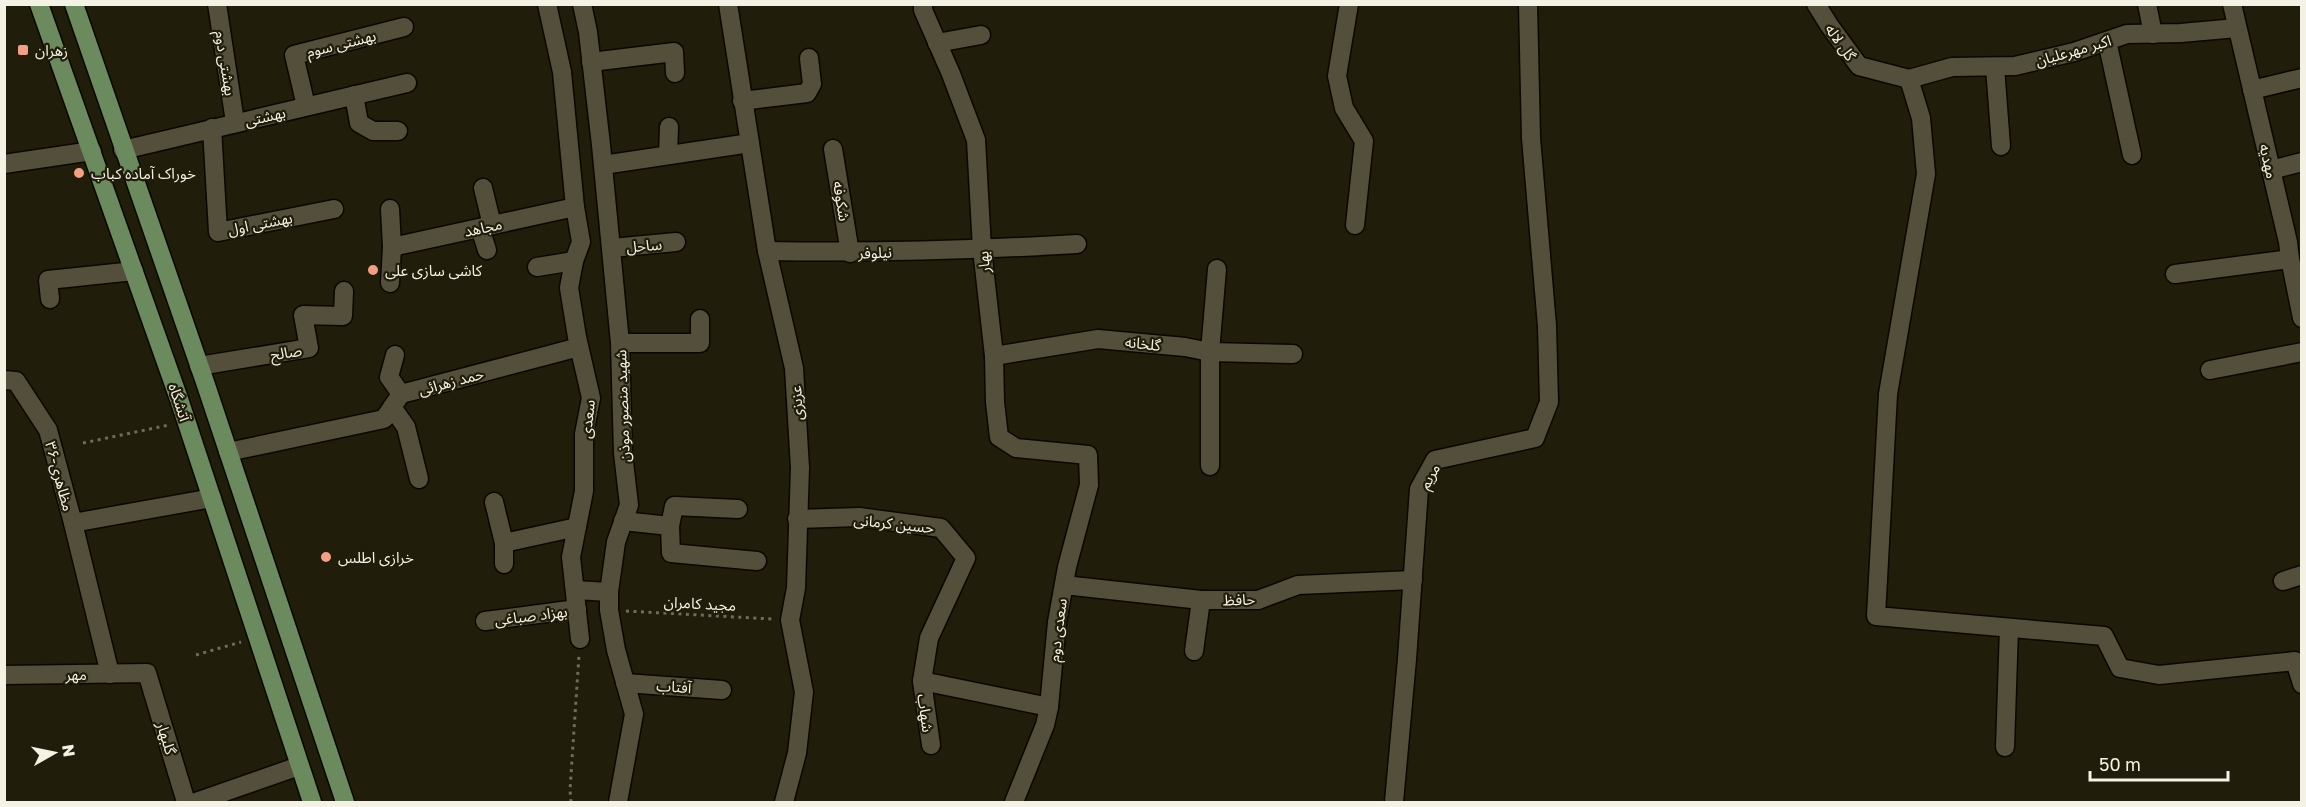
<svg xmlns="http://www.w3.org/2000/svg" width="2306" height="807" font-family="'Golos Text','Noto Sans Arabic',sans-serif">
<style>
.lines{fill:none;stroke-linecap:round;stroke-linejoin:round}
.minor-casing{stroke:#0b0700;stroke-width:21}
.major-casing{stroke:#0b0700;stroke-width:21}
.path{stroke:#706c5d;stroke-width:3;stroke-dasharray:3 4.5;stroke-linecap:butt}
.minor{stroke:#534f3a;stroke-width:18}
.major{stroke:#6b8a5d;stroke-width:18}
.poi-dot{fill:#f49e86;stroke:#211d0b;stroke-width:2}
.labels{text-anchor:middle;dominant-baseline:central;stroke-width:4.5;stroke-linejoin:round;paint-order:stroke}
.street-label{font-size:15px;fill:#f4f1e5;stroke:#211d0b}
.poi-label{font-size:15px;fill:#f4f1e5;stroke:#211d0b;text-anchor:start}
</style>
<rect width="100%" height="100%" fill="#211d0b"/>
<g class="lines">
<defs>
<g id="minor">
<polyline points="217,4 235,122"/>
<polyline points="547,4 562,72 575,207 581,242 574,261 569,288 577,337 591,398 584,434 584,491 571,557 580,639"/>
<polyline points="582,4 588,32 601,145 620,343 623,453 629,505 616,542 609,592 609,610 616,650 634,714 618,802"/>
<polyline points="728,4 767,251 794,368 800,468 796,588 790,620 804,692 797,753 784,802"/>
<polyline points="923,4 923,10 951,74 976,140 982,249 994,356 995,402 999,437 1016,448 1088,455 1089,485 1067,567 1057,622 1049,707 1045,725 1014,802"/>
<polyline points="1349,4 1337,76 1344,108 1364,141 1355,225"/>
<polyline points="1816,4 1829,25 1859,66 1909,79 1952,67 2015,66 2074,52 2127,34 2181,33 2237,28"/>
<polyline points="2147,4 2153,34"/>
<polyline points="2232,4 2288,242 2290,259 2302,318"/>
<polyline points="2107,41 2132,155"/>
<polyline points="937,43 981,35"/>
<polyline points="591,62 674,52 675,73"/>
<polyline points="1995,67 2001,146"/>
<polyline points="1909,79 1921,118 1926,174 1888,394 1876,616 2104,636 2120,668 2159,675 2295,661 2302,684"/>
<polyline points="2252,90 2302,78"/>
<polyline points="354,95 359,123 373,131 398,131"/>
<polyline points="742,101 807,93 812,84 809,58"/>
<polyline points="306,106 294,55 404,27"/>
<polyline points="212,128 218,232 334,209"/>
<polyline points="833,149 850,253"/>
<polyline points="123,150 407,83"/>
<polyline points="668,155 669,127"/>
<polyline points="4,164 92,151"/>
<polyline points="603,165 750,143"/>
<polyline points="2271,170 2302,162"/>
<polyline points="483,188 492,225"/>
<polyline points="480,228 487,250"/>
<polyline points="392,247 575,207"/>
<polyline points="612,248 676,242"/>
<path d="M767 251C871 253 974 250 1077 244"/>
<polyline points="537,267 574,261"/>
<polyline points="2175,274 2290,259"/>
<polyline points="390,283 392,247 390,209"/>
<polyline points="50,299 48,280 134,271"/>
<polyline points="620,343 700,343 700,319"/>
<polyline points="395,355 389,377 401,394"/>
<polyline points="994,356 1098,339 1185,347 1210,352 1293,354"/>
<polyline points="199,366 309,348 303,315 343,316 344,291"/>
<polyline points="2210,370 2302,352"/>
<polyline points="4,380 16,381 48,430 73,523 212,498"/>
<polyline points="392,407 406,427 419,479"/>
<polyline points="228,452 384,419 401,394 579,347"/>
<polyline points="1210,466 1210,352 1217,269"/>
<polyline points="494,502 504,543 504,564"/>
<polyline points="738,509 674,506 670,526 671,553 757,561"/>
<polyline points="797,519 859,517 941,528 966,558 929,638 922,681 1049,707"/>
<polyline points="623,521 670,526"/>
<polyline points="73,523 110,674"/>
<polyline points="504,543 577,527"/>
<polyline points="2283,581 2302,575"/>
<polyline points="1064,585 1201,600 1258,600 1298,585 1413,580"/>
<polyline points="575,590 609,592"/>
<polyline points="485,621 577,609"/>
<polyline points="1194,651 1201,600"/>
<polyline points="4,675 147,673 186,802"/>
<polyline points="922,681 931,745"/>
<polyline points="625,683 722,690"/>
<polyline points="2005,747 2009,628"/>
<polyline points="196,802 299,766"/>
<polyline points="1394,802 1407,659 1419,489 1435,460 1535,438 1549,402 1547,326 1531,138 1528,4"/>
</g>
<g id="major">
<polyline points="39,4 179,399 312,802"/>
<polyline points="74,4 206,385 345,802"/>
</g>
</defs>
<use href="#minor" class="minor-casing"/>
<use href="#major" class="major-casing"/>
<g class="path">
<polyline points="83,443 169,425"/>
<polyline points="626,611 772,619"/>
<polyline points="196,655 241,642"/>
<polyline points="571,802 570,790 579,655"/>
</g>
<use href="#minor" class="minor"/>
<use href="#major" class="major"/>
</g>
<g class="poi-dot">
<rect x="17" y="44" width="12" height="12" rx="3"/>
<circle cx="79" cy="173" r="6"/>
<circle cx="373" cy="270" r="6"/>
<circle cx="326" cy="557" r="6"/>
</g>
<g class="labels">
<g class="street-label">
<text transform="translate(1841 42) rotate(55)">گل لاله</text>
<text transform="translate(341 43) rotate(-14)">بهشتی سوم</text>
<text transform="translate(2073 50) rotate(-16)">اکبر مهرعلیان</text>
<text transform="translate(226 63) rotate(81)">بهشتی دوم</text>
<text transform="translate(265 116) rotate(-13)">بهشتی</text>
<text transform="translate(2269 161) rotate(77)">مهدیه</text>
<text transform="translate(842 201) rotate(81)">شکوفه</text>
<text transform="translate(260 223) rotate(-11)">بهشتی اول</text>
<text transform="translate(483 227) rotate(-12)">مجاهد</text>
<text transform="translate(644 245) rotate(-5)">ساحل</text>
<text transform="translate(875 252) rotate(-2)">نیلوفر</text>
<text transform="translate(983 262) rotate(-95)">بهار</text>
<text transform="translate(1143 343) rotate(6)">گلخانه</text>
<text transform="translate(286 352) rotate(-9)">صالح</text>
<text transform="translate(451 381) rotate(-15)">حمد زهرائی</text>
<text transform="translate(180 402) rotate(72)">آتشگاه</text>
<text transform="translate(796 403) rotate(-93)">عزیزی</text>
<text transform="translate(622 406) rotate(-92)">شهید منصور موذن</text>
<text transform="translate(587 419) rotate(-84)">سعدی</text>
<text transform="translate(60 476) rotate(75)">۳۶-مظاهری</text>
<text transform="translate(1429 476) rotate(-60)">مریم</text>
<text transform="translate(894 523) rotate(6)">حسین کرمانی</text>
<text transform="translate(1239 599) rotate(-2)">حافظ</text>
<text transform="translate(700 603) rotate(3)">مجید کامران</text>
<text transform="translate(531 615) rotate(-7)">بهزاد صباغی</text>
<text transform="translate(1057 630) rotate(-83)">سعدی دوم</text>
<text transform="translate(76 674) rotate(-1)">مهر</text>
<text transform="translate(674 686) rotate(4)">آفتاب</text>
<text transform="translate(926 713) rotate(82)">شهاب</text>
<text transform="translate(167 738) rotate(73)">گلبهار</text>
</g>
<g class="poi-label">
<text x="35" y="50">زهران</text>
<text x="91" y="173">خوراک آماده کباب</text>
<text x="385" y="270">کاشی سازی علی</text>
<text x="338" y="557">خرازی اطلس</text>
</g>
</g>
<rect width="2306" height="807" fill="none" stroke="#f4f1e5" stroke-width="12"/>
<g transform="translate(54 753) rotate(81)" stroke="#211d0b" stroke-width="4.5" paint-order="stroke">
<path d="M0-4.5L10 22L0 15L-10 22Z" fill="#f4f1e5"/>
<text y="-9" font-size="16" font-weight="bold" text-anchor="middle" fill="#f4f1e5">N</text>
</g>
<path d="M2090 771v9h138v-9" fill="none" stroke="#f4f1e5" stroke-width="3"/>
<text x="2099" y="771" font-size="18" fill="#f4f1e5" stroke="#211d0b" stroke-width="4.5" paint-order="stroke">50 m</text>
</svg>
